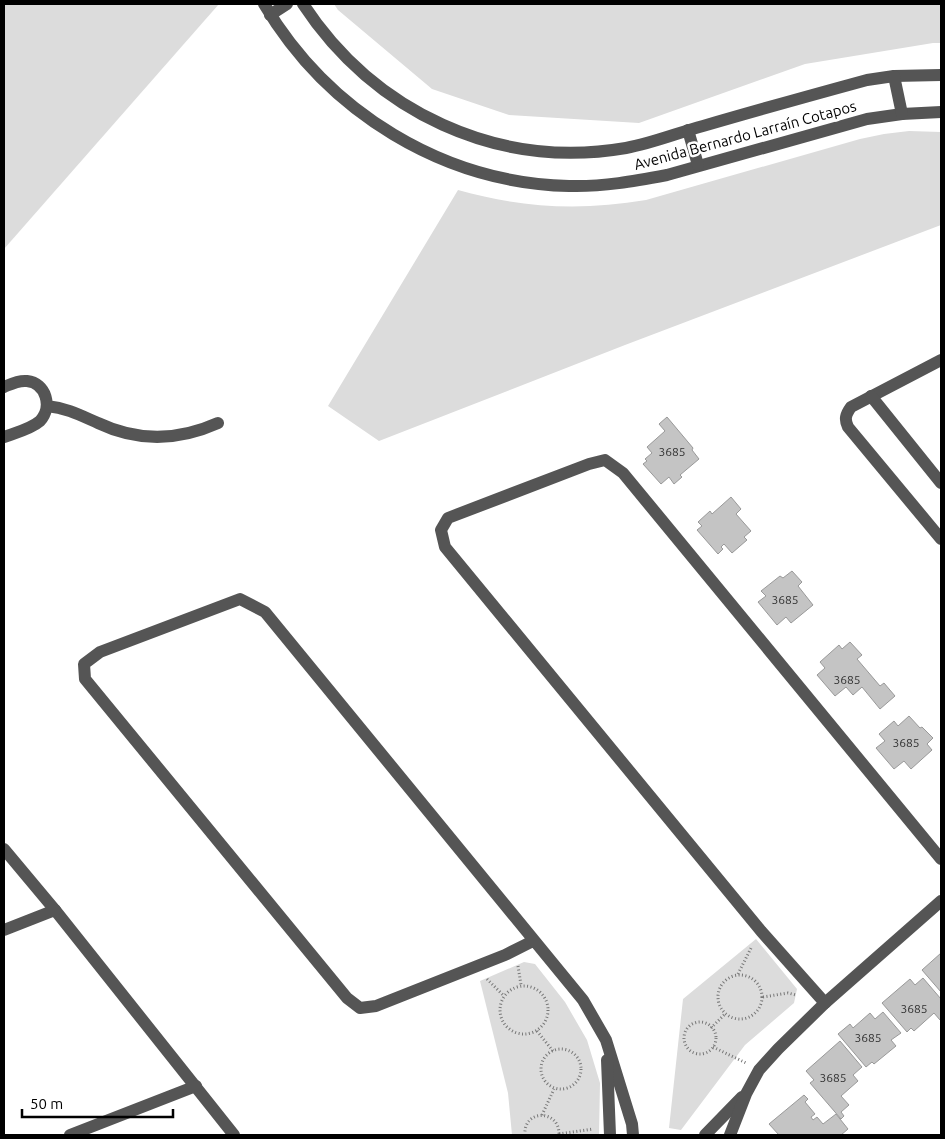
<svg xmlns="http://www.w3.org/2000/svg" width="945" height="1139" font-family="Ubuntu,sans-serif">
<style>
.green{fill:#dcdcdc}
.building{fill:#c4c4c4;stroke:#999}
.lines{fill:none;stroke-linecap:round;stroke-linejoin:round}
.path{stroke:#777;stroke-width:3;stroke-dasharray:1 2.5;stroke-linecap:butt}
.minor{stroke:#555;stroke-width:12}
.labels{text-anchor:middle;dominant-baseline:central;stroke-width:5;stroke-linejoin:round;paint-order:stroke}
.number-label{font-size:12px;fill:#313131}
.street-label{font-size:15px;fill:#000;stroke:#fff}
</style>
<rect width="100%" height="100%" fill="#fff"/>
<g class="green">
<polygon points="4,4 219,4 4,249"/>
<polygon points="334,4 941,4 941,43 933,43 805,64 639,123 509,115 432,89 338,10"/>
<path d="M909 131 941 132V225L625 345 379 441 328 406 458 190C522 208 580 211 646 200L860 139 884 134Z"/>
<polygon points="756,939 797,989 794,1003 745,1045 681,1130 669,1128 683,999"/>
<polygon points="524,962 535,964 565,1002 587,1040 600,1083 599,1135 512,1135 508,1093 480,981"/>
</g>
<g class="building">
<polygon points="667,417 693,448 692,450 699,459 680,475 682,477 674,484 669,477 661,484 643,464 647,461 645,459 652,453 647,447 665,431 659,424"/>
<polygon points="731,497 741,509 736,514 751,531 744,537 747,540 732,553 724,544 721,547 723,549 718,554 697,530 702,526 698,522 710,511 712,514"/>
<polygon points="792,571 802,582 798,586 813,605 791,623 786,617 777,625 758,602 766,596 761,591 780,576 783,578"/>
<polygon points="850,642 862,655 857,659 880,686 884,683 895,696 880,709 862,687 853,695 846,687 835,696 817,675 825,668 820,662 839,645 842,649"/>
<polygon points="909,716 920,728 922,727 933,738 927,744 932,750 911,769 904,761 894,769 876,748 885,741 879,734 894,721 898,726"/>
<polygon points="941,953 941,992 922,970"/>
<polygon points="923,978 941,999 941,1019 940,1020 934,1013 914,1031 911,1028 907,1032 882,1003 910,979 915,985"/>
<polygon points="883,1012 901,1033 891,1040 896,1046 874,1064 872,1062 866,1067 838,1034 850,1024 853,1028 870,1013 875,1019"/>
<polygon points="840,1041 862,1067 853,1075 858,1081 841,1096 849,1105 841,1112 844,1116 841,1119 810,1083 814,1080 806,1071"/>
<polygon points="804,1095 808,1099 805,1102 815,1114 811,1117 813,1120 817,1117 823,1124 836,1114 848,1129 841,1135 779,1135 769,1124"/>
</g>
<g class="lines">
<g class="path">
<polyline points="518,966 521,985"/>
<polyline points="738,974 752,946"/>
<circle cx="740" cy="997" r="22"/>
<polyline points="487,979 504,996"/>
<circle cx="524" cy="1010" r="24"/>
<polyline points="763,997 788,993 796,995"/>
<circle cx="700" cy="1038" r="16"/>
<polyline points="711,1028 725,1014"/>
<polyline points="537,1031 553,1051"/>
<polyline points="713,1047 746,1063"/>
<circle cx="561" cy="1069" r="20"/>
<polyline points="542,1115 554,1089"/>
<polyline points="559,1134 593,1129"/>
<path d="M525 1135C523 1109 560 1109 559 1135"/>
</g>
<g class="minor">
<path d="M264 4C328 112 443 183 569 186 603 187 635 181 667 175L867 119 902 114 941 112"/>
<path d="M303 4C374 112 497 170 626 148 653 143 677 133 703 126 758 110 812 95 867 80L894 76 941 75"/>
<polyline points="270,15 287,4"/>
<polyline points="894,76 902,114"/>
<polyline points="688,130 698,165"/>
<path d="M941 360 851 407C846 414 844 419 848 427L941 539"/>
<path d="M4 387C11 384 18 380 27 381 46 383 53 407 40 421 31 429 15 433 4 437"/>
<polyline points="871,396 941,483"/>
<path d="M47 406C67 408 80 415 98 423 138 442 178 441 218 423"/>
<polyline points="4,849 55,910 234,1135"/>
<polyline points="4,930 55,910"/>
<polyline points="533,941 505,955 376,1006 360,1008 347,998 85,679 84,664 100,652 240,599 265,612 583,1000 606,1040 632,1124 633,1135"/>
<polyline points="825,1003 761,931 445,547 441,530 448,518 589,464 605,460 623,473 941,859"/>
<polyline points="607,1060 610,1135"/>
<polyline points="70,1135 196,1086"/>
<polyline points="705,1135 742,1097"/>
<polyline points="730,1135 746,1094 759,1070 778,1049 825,1003 941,901"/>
</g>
</g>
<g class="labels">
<g class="number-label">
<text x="672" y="451">3685</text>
<text x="785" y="599">3685</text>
<text x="847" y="679">3685</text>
<text x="906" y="742">3685</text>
<text x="914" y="1008">3685</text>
<text x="868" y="1037">3685</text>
<text x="833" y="1077">3685</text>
</g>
<g class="street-label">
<text transform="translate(745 135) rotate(-15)">Avenida Bernardo Larraín Cotapos</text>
</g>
</g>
<rect width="945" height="1139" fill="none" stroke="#000000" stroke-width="10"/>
<path d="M22 1109v8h151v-8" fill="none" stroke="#000000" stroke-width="2.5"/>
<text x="30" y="1109" font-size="15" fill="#000000" stroke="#ffffff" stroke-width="4" paint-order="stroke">50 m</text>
</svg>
